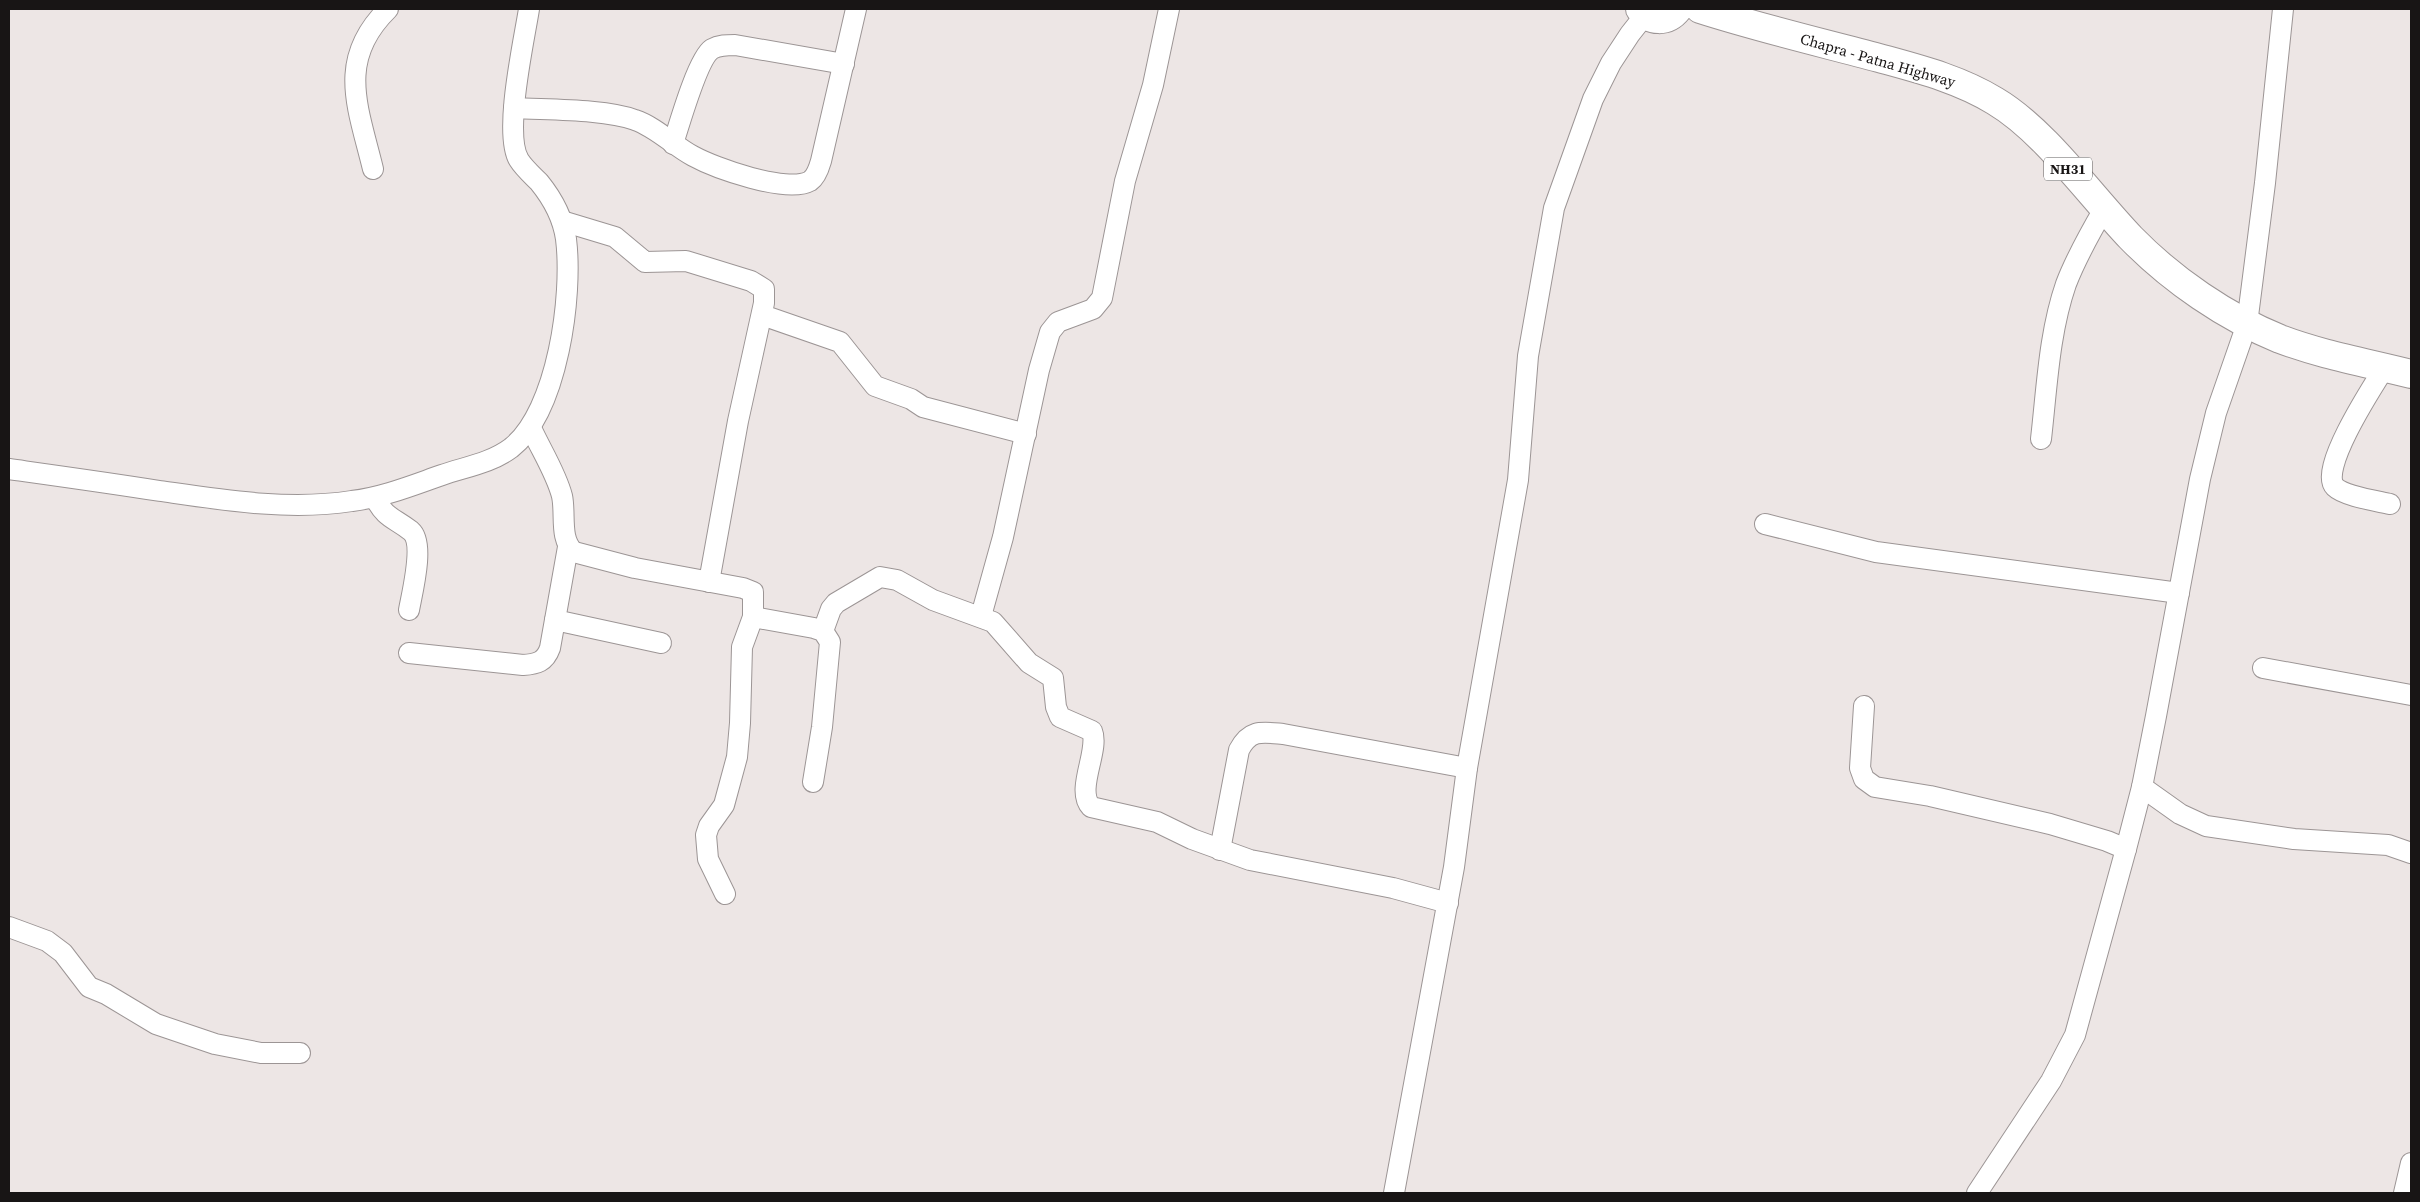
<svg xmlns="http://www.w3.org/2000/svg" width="2420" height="1202" font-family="'Source Serif 4',serif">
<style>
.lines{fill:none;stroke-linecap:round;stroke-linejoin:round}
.street-casing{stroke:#9c9595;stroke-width:22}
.highway-casing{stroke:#9c9595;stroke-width:30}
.street{stroke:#fff;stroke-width:20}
.highway{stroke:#fff;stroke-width:28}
.labels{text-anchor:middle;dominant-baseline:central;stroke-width:4.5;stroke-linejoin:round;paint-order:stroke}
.shield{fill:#fff;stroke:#5d5b5b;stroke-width:1}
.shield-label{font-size:14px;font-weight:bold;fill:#181515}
.street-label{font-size:15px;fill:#181515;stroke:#fff}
</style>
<rect width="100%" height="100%" fill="#ede6e5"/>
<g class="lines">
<defs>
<g id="street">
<path d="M514 108C548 110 606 109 635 120 656 127 674 146 693 156 715 168 787 194 810 181 816 177 819 168 821 161L856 9"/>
<path d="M673 144C679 125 698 58 712 49 719 45 727 45 735 45L844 64"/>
<path d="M373 169C358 107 336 60 388 9"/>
<polyline points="562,221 615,237 645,262 686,261 751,281 764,289 764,303 738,421 709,582"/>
<polyline points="762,315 840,342 875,386 911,399 923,407 1026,434"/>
<path d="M2385 367C2373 386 2318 470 2335 487 2344 496 2377 501 2390 504"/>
<path d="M531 428C541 450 556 473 562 496 566 514 559 539 574 552L635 568 743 588 753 592V617L742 647 740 723 737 757 724 805 709 826 706 835 708 859 725 894"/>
<path d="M2041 439C2047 387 2049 333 2066 284 2076 258 2090 233 2104 209"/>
<path d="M9 469C59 476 110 483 160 491 223 500 289 511 352 501 384 497 413 485 442 475 465 467 491 463 511 448 558 411 573 295 566 239 563 218 552 198 539 182 532 175 524 168 519 160 503 134 524 41 529 9"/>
<path d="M375 498C386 519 393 517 411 531 425 543 412 593 409 610"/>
<polyline points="1765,524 1876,552 2179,593"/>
<polyline points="981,616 1003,537 1039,370 1050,332 1058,322 1093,309 1102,298 1125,181 1153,85 1169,9"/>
<polyline points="753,617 814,628 823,631 830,642 822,727 813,782"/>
<polyline points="555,620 661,643"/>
<path d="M823 631 831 609 836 603 880 577 897 580 933 600 993 622 1029 663 1053 678 1056 707 1060 717 1092 731C1100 750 1075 790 1091 807L1157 822 1192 839 1250 860 1393 888 1448 903"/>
<path d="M409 653 523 665C537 664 545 662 550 648L568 547"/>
<polyline points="2263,668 2411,695"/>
<polyline points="1864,706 1860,768 1864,779 1875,787 1930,796 2050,824 2107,841 2126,849"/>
<polyline points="2142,787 2180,814 2206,826 2294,839 2388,845 2411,853"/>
<path d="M1220 850 1239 750C1250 729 1262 732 1283 734L1467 768"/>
<polyline points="9,927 47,941 63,953 89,987 106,994 156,1024 215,1044 261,1053 300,1053"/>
<polyline points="1394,1193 1454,867 1467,768 1518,480 1528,356 1554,208 1593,99 1611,63 1630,34 1645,15"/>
<polyline points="1977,1193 2051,1081 2075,1035 2126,849 2142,787 2156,716 2200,479 2216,413 2247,324 2265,183 2283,9"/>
<polyline points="2404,1193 2411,1163"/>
</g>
<g id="highway">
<path d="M1640 9C1650 22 1667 23 1678 9"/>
<path d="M1700 9C1759 28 1819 42 1879 58 1919 69 1959 79 1995 101 2044 130 2090 195 2131 238 2172 280 2226 317 2280 339 2322 355 2368 363 2411 374"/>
</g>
</defs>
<use href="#street" class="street-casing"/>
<use href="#highway" class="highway-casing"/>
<use href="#street" class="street"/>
<use href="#highway" class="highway"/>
</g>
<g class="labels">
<rect class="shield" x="2044" y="157.5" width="48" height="23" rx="4"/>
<g class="shield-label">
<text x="2068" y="169">NH31</text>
</g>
<g class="street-label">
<text transform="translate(1878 60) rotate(16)">Chapra - Patna Highway</text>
</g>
</g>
<rect width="2420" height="1202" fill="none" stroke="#181515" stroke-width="20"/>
</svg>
